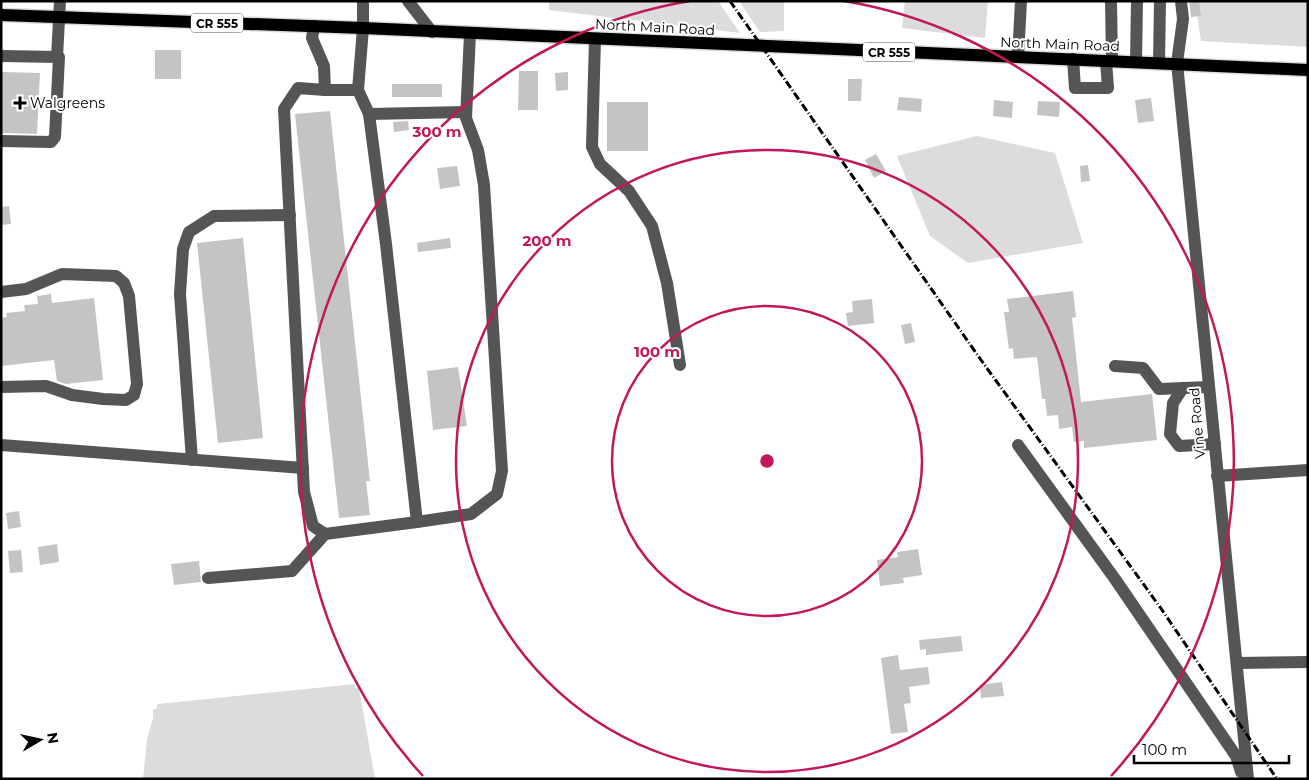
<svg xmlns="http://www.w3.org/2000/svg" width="1309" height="780" font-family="Montserrat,sans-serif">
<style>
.green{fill:#dcdcdc}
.building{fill:#c4c4c4}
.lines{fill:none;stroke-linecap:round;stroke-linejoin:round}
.major-casing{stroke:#dbdbdb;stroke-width:15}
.minor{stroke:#555;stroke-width:12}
.major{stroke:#000;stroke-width:12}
.rail{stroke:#000;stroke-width:3;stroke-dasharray:8 2.5 1 2.5;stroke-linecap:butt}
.ring{fill:none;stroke:#c2185b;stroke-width:2.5}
.poi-dot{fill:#000;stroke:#fff;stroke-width:2}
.labels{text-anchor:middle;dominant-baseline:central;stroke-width:4;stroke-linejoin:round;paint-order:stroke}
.shield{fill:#fff;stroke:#4c4c4c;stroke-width:1}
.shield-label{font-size:12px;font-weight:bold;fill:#000}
.street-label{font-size:14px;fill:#000;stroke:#fff}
.poi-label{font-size:14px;fill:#000;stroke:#fff;text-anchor:start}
.centre{fill:#c2185b;stroke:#fff;stroke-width:2.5}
.ring-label{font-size:15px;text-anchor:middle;font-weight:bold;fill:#c2185b;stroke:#fff;stroke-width:4;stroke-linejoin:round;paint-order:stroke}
</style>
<rect width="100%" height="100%" fill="#fff"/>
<g class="green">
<polygon points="549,1 718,1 740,33 549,10"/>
<polygon points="739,1 784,1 784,31 760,32"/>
<polygon points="905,1 988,1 985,38 902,28"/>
<polygon points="1195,1 1307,1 1308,47 1201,41"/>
<polygon points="977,136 1055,153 1083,243 968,263 930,236 897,156"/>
<polygon points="355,684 355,688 359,688 375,779 143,779 147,739 153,718 153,709 156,709 158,704"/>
</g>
<g class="building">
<polygon points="1189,1 1199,1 1201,16 1191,17"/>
<rect x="155" y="50" width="26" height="29"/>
<polygon points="519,71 538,71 538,110 518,110"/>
<polygon points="1,72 40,73 37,134 1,133"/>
<polygon points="568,72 568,90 556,91 555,73"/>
<polygon points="848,79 862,79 861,101 848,101"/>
<rect x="392" y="84" width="50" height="13"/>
<polygon points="899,97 922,99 921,112 897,110"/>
<polygon points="1151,98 1154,121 1138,123 1135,100"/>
<polygon points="994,100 1013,102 1012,118 993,116"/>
<polygon points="1038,101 1060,102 1059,117 1037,115"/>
<rect x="607" y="102" width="41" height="49"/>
<polygon points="330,111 370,481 366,481 370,515 339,518 295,114"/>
<polygon points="408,121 409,130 394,132 393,122"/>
<polygon points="876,154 886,171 874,178 865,160"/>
<polygon points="1088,165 1090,181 1081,182 1080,166"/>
<polygon points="457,166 460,186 440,189 437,168"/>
<polygon points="9,206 11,224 1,225 1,207"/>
<polygon points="243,238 263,438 218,443 197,243"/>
<polygon points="450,238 451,248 418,252 417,243"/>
<polygon points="1073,291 1076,317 1072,318 1081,402 1152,394 1157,440 1084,448 1084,441 1074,442 1072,427 1059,429 1058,415 1047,416 1045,399 1042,399 1037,357 1014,359 1013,348 1009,349 1004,312 1009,312 1007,299"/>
<polygon points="51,294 52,303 94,298 103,380 66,384 57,381 54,360 1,366 1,318 7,317 6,313 25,311 24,305 38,304 37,296"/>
<polygon points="872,299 874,323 848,326 846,313 853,312 852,301"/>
<polygon points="911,323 915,342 905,344 901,325"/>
<polygon points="458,367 467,426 433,430 427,371"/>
<polygon points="19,511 21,527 8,529 6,513"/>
<polygon points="57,544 59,562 40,565 38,547"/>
<polygon points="918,549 922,575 903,578 904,583 880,586 877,560 898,557 897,552"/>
<polygon points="21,550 23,572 10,573 8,551"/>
<polygon points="199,561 201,582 174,585 171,564"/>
<polygon points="961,636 963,651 926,655 926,649 920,650 919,640"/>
<polygon points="898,655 900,670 928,667 930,684 909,687 911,703 904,704 908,732 891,734 881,658"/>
<polygon points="1002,682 1004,696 981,698 980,685"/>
</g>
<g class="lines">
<defs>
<polyline id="major" points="1,15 363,28 1308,70"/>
</defs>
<use href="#major" class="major-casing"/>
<g class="minor">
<polyline points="408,1 432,32"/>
<polyline points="1111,1 1112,61"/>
<polyline points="1181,1 1183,19 1177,63 1248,779"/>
<polyline points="314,26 312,38 324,66 325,90 298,88 284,109 304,492 313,526 325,534 417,522 386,244 369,114 358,90 363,28 363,1"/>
<polyline points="595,39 592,147 600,164 629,191 652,226 667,283 680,365"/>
<polyline points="1,56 59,57 55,137 51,142 1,141"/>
<polyline points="57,57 60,1"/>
<polyline points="1018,57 1021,1"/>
<polyline points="1073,59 1075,88 1108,88 1106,61"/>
<polyline points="1136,62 1137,1"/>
<polyline points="1159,63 1160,1"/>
<polyline points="325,90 358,90"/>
<polyline points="369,114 466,112"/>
<polyline points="1,292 26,289 62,274 116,276 124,283 129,296 137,384 134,395 126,400 103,399 72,395 46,386 1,387"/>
<polyline points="1115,366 1143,368 1159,389 1209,387"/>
<polyline points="1183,388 1173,403 1170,434 1179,446 1215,444"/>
<polyline points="1,445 303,468"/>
<polyline points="1018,445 1115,579 1236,756 1241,772"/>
<polyline points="192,460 180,294 183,249 189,232 214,216 290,215"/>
<polyline points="1217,476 1308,470"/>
<polyline points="417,522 471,514 497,494 502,471 484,185 478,150 466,118 470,34"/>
<polyline points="208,578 292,571 325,534"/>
<polyline points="1237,663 1308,662"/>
</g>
<use href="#major" class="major"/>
<polyline class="rail" points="730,1 981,360 1160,607 1277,779"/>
</g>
<g class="ring">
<circle cx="767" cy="461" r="155"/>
<circle cx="767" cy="461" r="311"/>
<path d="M423 776A466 466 0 0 1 690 1M844 1A466 466 0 0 1 1111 776"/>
</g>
<path class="poi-dot" d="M17.5 95.5h5v5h5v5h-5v5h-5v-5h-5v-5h5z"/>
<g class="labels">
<g class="shield">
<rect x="191" y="13.5" width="52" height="19" rx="4"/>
<rect x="863" y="42.5" width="52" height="19" rx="4"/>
</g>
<g class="shield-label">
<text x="217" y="23">CR 555</text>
<text x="889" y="52">CR 555</text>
</g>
<g class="street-label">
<text transform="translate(655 27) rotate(3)">North Main Road</text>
<text transform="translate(1060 44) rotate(2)">North Main Road</text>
<text transform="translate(1197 423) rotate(-95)">Vine Road</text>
</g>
<g class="poi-label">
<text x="30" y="103">Walgreens</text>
</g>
</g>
<circle cx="767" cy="461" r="8" class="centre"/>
<g class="ring-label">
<text x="437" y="137">300 m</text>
<text x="547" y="246">200 m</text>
<text x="657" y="357">100 m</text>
</g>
<rect width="1309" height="780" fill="none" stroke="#000000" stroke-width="5"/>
<g transform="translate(40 740) rotate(81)" stroke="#ffffff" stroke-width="4" paint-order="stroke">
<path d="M0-4L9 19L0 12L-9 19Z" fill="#000000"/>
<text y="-8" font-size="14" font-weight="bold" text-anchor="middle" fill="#000000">N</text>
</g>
<path d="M1134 755v8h155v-8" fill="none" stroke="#000000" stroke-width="2.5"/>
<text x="1142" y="755" font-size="15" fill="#000000" stroke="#ffffff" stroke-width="4" paint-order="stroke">100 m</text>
</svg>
